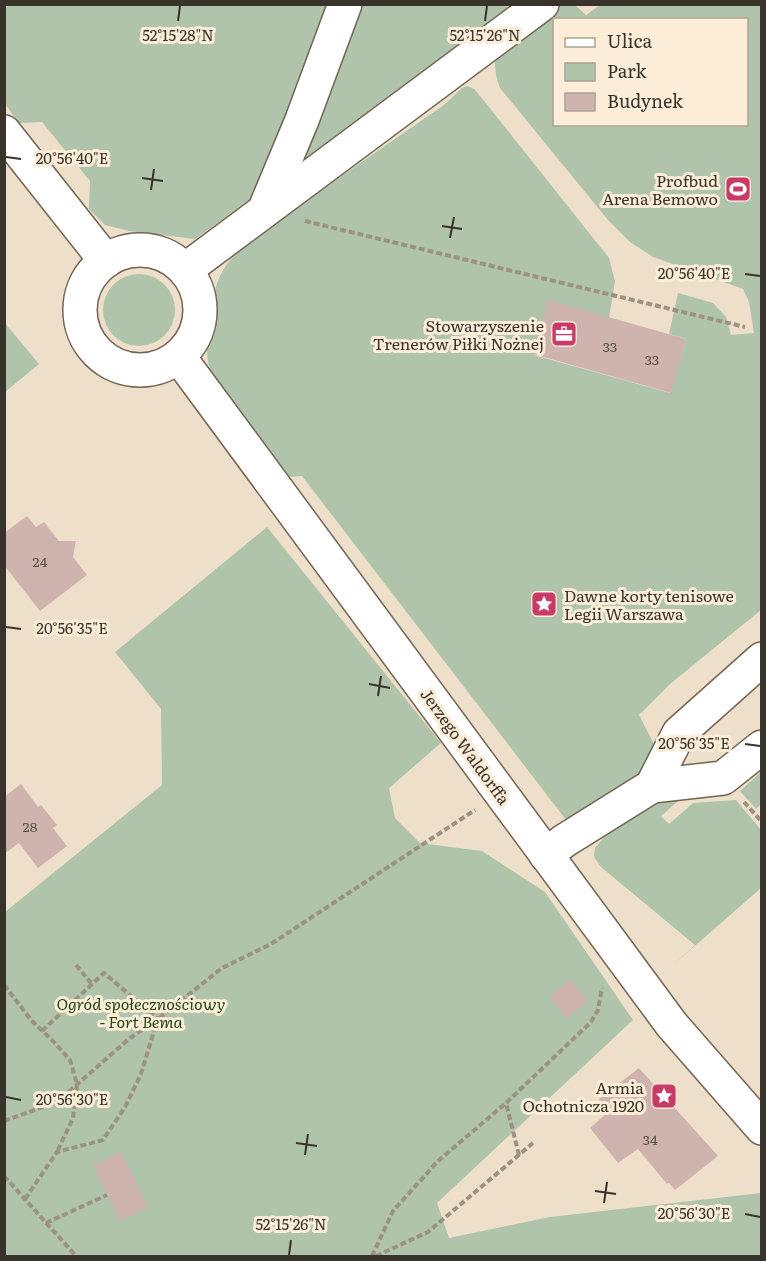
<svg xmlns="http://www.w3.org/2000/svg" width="766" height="1261" font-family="Literata,serif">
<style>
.green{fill:#afc4aa;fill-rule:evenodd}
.building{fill:#cfb3af}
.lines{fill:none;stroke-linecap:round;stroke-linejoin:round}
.minor-casing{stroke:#716552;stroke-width:36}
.path{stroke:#9c9282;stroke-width:4;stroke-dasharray:6 3;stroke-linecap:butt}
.minor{stroke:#fff;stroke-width:33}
.ticks{fill:none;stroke:#39342b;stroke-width:2}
.labels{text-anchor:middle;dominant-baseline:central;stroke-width:6;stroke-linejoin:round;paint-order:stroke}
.number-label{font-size:14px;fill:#5e544c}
.poi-label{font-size:16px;fill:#39342b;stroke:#fbedd7;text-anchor:end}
.street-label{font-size:16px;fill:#39342b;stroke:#fbedd7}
.park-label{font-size:16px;font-style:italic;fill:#214618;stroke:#fbedd7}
.ticks-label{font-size:15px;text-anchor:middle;fill:#39342b;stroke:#fbedd7;stroke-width:6;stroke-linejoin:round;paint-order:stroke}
</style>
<rect width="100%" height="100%" fill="#eedfca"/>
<g class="green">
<polygon points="5,5 337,5 252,198 195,239 129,231 105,225 89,209 90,181 42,122 19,123 5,104"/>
<polygon points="357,5 520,5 313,157 301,154"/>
<path d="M558 5H575L586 15 600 5H761V610L670 684 639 715 657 750 647 769 570 825 302 476 290 477 218 386C212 376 207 364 207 351 206 335 213 288 221 274 228 259 243 247 255 236L444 105 462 88 467 86 474 89 485 102 609 258 615 281 609 318 548 301 534 355 670 393 686 339 669 334 678 293 713 303 726 317 731 335 754 333 749 302 743 289 653 257 630 242 608 220 500 88C495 75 494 65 496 51ZM554 20H746V124H554Z"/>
<circle cx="139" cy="310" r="36"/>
<polygon points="4,322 39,364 5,392 4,392"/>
<polygon points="267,527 441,743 389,788 395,818 420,843 482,851 545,892 633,1020 437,1203 449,1238 550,1217 761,1193 761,1256 5,1256 5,912 162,785 161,709 115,652"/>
<polygon points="761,772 761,804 756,809 740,791"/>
<polygon points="685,795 661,816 669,824 693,803 736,800 761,830 761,888 673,965 695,945 601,867 594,857 595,848 607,834 656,799"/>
</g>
<g class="building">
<polygon points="548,300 686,339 671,393 533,354"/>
<polygon points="27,516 36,527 44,522 59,541 76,541 73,557 87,575 40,611 4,565 4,533"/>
<polygon points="21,784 38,807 41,805 57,825 53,828 67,846 38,868 19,843 4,854 4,797"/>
<polygon points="570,980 587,1001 566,1018 549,997"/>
<polygon points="639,1068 718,1156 675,1190 669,1183 667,1184 638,1149 618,1163 590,1128 608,1112 599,1099"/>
<polygon points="121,1152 148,1207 120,1221 93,1166"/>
</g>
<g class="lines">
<defs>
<g id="minor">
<polyline points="4,132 106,261"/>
<polyline points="264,211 302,120 345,4"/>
<circle cx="140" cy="310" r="60"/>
<polyline points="185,270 542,4"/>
<polyline points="179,357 672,1025 762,1128"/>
<polyline points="652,786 723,778 762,747"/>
<polyline points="546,855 564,841 652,786 679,733 762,659"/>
</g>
</defs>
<use href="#minor" class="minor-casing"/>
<g class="path">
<polyline points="305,221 745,327"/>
<polyline points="744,802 762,822"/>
<polyline points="76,965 91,983"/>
<polyline points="4,985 32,1021 52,1040 70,1060 77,1084 73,1118 57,1152"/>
<polyline points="42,1031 104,973 158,1019"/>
<polyline points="4,1121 57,1102 130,1038 158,1019 222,968 271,944 475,810"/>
<polyline points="519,1155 506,1103 591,1022 598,1010 601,993 603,988"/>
<polyline points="4,1176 76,1256"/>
<polyline points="25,1199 57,1152 103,1140 125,1107 141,1074 157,1021"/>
<polyline points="46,1223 107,1195"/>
<polyline points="372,1256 393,1211 438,1161 506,1103"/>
<polyline points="376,1256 428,1232 533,1143"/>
</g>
<use href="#minor" class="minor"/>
</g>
<path class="ticks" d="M178 21 180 6M485 21 487 6M6 157 21 159M142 178 163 181M151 190 154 169M442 226 462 229M450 238 454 217M745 274 760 276M6 627 21 629M369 684 390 688M378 696 381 676M745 744 760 746M6 1097 21 1100M296 1143 317 1146M305 1155 308 1134M595 1191 616 1194M604 1203 607 1182M745 1214 760 1217M289 1255 291 1240"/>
<defs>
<symbol id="stadium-square" viewBox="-11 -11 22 22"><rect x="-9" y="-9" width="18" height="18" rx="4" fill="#c83b67" stroke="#fbedd7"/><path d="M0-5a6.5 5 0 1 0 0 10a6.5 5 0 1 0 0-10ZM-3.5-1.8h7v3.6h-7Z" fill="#fff"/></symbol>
<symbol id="office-square" viewBox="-11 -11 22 22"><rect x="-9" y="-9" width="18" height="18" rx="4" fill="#c83b67" stroke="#fbedd7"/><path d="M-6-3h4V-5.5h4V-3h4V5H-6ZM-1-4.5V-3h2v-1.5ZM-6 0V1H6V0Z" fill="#fff"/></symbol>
<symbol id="sight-square" viewBox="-11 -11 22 22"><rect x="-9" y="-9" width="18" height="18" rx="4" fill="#c83b67" stroke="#fbedd7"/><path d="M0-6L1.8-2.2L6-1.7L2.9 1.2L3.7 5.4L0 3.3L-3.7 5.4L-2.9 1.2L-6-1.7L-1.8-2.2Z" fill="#fff"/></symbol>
</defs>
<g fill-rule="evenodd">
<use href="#stadium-square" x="723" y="174" width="30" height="30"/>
<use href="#office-square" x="549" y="319" width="30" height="30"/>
<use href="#sight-square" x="529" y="589" width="30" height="30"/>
<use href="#sight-square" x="649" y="1081" width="30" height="30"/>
</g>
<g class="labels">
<g class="number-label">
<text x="610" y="346">33</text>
<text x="652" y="359">33</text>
<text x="40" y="561">24</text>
<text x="30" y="826">28</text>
<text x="650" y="1139">34</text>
</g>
<g class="poi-label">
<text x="718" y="180">Profbud<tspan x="718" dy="18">Arena Bemowo</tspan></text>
<text x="544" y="325">Stowarzyszenie<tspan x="544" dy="18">Trenerów Piłki Nożnej</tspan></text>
<text x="564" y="595" text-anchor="start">Dawne korty tenisowe<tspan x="564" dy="18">Legii Warszawa</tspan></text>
<text x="644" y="1087">Armia<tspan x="644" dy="18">Ochotnicza 1920</tspan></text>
</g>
<g class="street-label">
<text transform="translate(466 746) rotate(54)">Jerzego Waldorffa</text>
</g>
<g class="park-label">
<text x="141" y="1003">Ogród społecznościowy<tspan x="141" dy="18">- Fort Bema</tspan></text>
</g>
</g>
<g class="ticks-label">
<text x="485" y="41">52°15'26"N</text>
<text x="178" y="41">52°15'28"N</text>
<text x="72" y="164">20°56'40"E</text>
<text x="694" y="279">20°56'40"E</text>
<text x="72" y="634">20°56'35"E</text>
<text x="694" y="749">20°56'35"E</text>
<text x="72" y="1105">20°56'30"E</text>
<text x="694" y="1219">20°56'30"E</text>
<text x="291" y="1230">52°15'26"N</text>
</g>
<rect width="766" height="1261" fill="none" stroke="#39342b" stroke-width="12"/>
<rect x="553" y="18" width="195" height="108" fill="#fbedd7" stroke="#ada392" stroke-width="1.5"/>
<rect x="565" y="38" width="30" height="9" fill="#ffffff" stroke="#ada392" stroke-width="1.5"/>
<text x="607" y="48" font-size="18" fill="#39342b">Ulica</text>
<rect x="565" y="63" width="30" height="18" fill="#afc4aa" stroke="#ada392" stroke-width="1.5"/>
<text x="607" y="78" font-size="18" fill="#39342b">Park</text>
<rect x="565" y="93" width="30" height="18" fill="#cfb3af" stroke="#ada392" stroke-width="1.5"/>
<text x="607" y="108" font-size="18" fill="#39342b">Budynek</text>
</svg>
